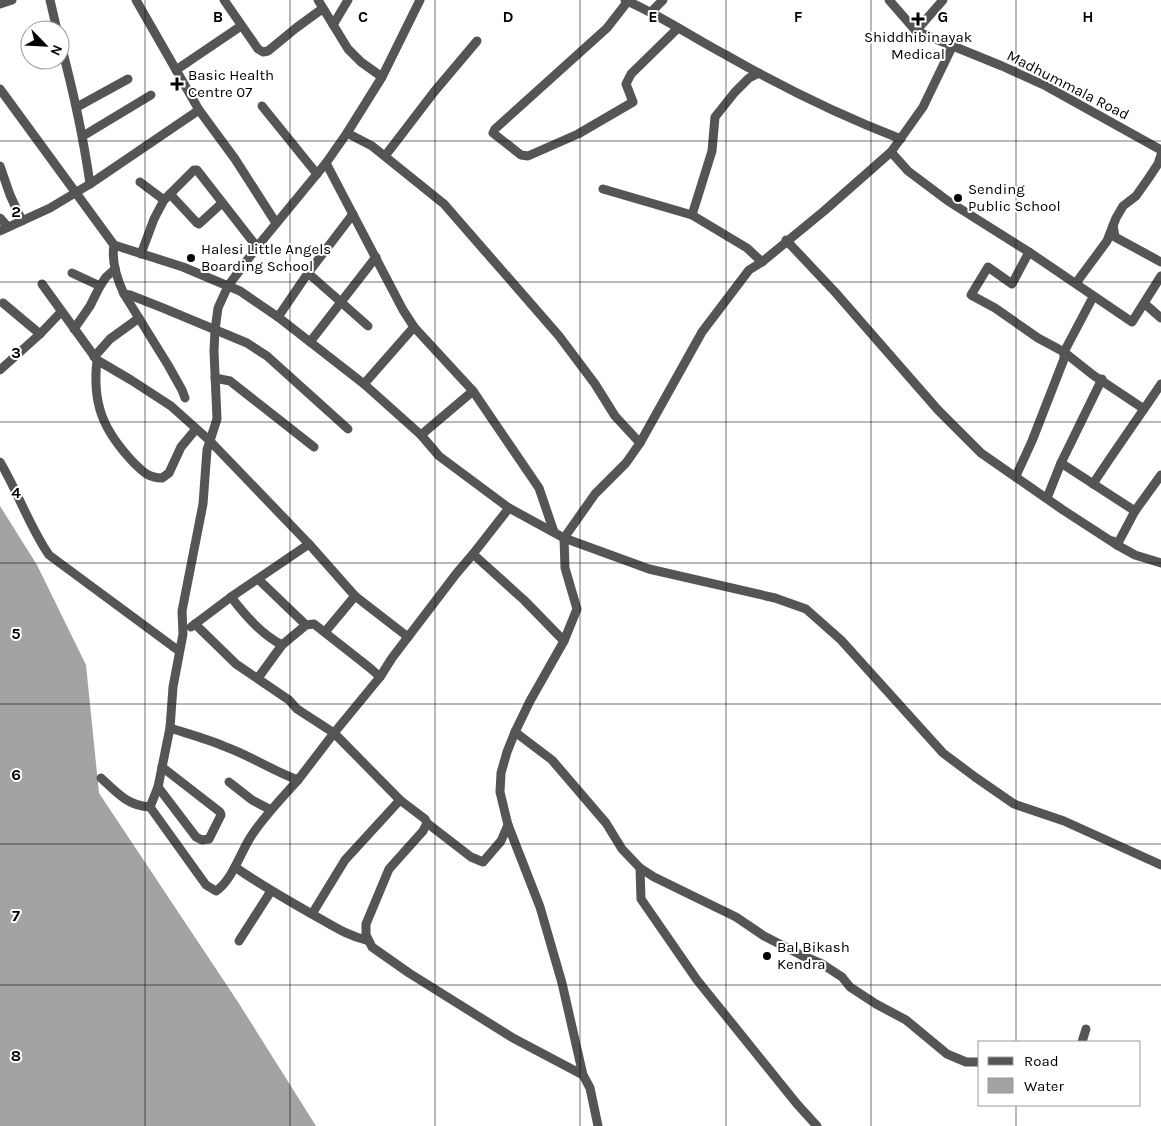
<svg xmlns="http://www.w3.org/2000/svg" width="1161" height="1126" font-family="Karla,sans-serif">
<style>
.water{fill:#a3a3a3}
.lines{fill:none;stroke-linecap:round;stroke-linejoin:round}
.minor{stroke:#555;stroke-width:9}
.grid{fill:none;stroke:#000;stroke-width:1;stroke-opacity:0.55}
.poi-dot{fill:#000;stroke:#fff;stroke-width:2}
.labels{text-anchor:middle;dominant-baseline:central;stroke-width:4;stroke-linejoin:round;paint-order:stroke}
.poi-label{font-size:15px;fill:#000;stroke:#fff;text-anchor:start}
.street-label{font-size:15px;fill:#000;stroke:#fff}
.grid-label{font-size:16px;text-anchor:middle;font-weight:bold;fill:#000;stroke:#fff;stroke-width:4;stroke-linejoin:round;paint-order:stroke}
</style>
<rect width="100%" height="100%" fill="#fff"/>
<polygon class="water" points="0,506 37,565 86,665 99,793 238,1002 316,1126 0,1126"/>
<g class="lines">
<g class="minor">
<polyline points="50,0 57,30"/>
<polyline points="136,0 199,110 235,159 276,223"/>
<polyline points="224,0 258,49 263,52 268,51 296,28 322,9"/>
<polyline points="318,0 348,49 361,62 382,77"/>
<path d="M625 0C660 15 692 37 726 55 782 87 841 116 901 139"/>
<polyline points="889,0 916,31 1002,66 1046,86 1161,150"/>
<polyline points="628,1 607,28 495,129 493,133 521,155 528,156 578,134 633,102 626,84 631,74 678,28"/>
<polyline points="0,4 12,0"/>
<polyline points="651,12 663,0"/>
<polyline points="333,25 348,0"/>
<polyline points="916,31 943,0"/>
<path d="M60 41C73 90 83 134 90 184"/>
<polyline points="176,70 241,26"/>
<polyline points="0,89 114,245 183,267 228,286 257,247 326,163 347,133 382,77 420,0"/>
<polyline points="262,106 317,174"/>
<polyline points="77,107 128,79"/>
<polyline points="347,133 372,146 444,204 559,336 595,384 615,416 640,443"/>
<polyline points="83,136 151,95"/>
<polyline points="891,152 908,171 948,201 1029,252 1132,322 1161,276"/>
<polyline points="385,156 434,92 477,41"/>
<polyline points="326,163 403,310 414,327 473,391 539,488 554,532"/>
<polyline points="0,166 10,195 22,221"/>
<polyline points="140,182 164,200"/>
<polyline points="603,189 692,215 747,248 762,262"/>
<polyline points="170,194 197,223 199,224 222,203"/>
<polyline points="692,215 712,151 715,117 735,92 749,78 759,73"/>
<polyline points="0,218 8,227"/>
<polyline points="1113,225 1115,237 1161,262"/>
<polyline points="0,231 50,208 90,184 199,110"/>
<polyline points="786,240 835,292 938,410 981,453 1063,510 1117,545 1135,555 1161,563"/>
<path d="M114 245C111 262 117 279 124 294L168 365 182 390 185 398"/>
<polyline points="1029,252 1012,284 988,267 971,295 995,308 1038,338 1064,352 1093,375 1144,409"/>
<polyline points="141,254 154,219 164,200 194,170 197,170 257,247"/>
<polyline points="72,273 100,286 106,277 115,269"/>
<polyline points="308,273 368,326"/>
<polyline points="1076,283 1107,241 1116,218 1123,206 1136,196 1148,179 1158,164 1161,155"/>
<polyline points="42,284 97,360 131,380 171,406 209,440 309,544 355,596 408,637"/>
<polyline points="124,294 130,295 163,308 247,343 267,356 348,429"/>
<polyline points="3,303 40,334"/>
<polyline points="1145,304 1161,318"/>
<polyline points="278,317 308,273 353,214"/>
<polyline points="74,329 90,306 100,286"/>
<polyline points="310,342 376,257"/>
<polyline points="94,357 110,339 139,318"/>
<path d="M97 360C92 404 103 430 133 462 142 471 148 478 162 478L169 473 181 447 196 429"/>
<polyline points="0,370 40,334 61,312"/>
<polyline points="215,378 230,381 314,447"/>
<polyline points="364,384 414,327"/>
<polyline points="421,435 473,391"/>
<path d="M0 462C18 492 29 526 49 555L179 651"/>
<polyline points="1061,463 1135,511 1161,475"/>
<polyline points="1016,476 1032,441 1064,359 1064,352 1093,297"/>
<path d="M1093 484C1115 450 1139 417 1161 384"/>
<polyline points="1047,498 1061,463 1102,379"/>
<polyline points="509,508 473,554 456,574 392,658 380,677 334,733 400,800 425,819 427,823 423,831 389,869 366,924 366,935 372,947 409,973 513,1038 583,1075 590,1088 598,1126"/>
<polyline points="1113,541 1117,545 1135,511"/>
<polyline points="473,554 524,600 564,641"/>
<polyline points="258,579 306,625"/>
<path d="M231 597C245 615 261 634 282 645L306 625 314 624 370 668 380 677"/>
<polyline points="191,627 231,597 309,544"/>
<polyline points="325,632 355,596"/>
<polyline points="258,678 282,645"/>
<path d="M170 728C189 734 208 739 226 747 251 756 273 771 298 780L334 733 297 709 289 700 236 664 195 624"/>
<polyline points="515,732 507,752 501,773 500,792 508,825 540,907 562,983 583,1075"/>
<path d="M101 778C117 793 128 806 150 807"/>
<polyline points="229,782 252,800 271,810"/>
<polyline points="158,787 196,837 202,840 209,839 221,815 220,812 162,767"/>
<polyline points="150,807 158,787 170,728 173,687 183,634 182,611 203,504 207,450 217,419 214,351 215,330 218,308 228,286 240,291 278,317 364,384 421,435 439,456 509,508 564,538 649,569 775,598 806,609 841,640 943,753 975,777 1014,804 1064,821 1161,865"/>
<path d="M150 807 206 885 216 891C232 880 240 854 250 838 263 817 281 799 298 780"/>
<polyline points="427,823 471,857 483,862 501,841 508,825"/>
<path d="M235 867C259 884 284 898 310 913 332 925 343 934 369 941"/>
<polyline points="640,868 654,877 736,917 764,936 801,955 822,964 842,977 850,987 876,1004 906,1020 947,1054 966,1062 980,1062"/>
<polyline points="312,914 345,860 400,800"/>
<polyline points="239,941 271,891"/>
<polyline points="1082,1042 1086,1029"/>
<polyline points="817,1126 797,1104 697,980 641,899 640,868 622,849 606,823 552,760 515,732 530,701 564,641 577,609 565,568 564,538 595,494 626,463 640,443 702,332 749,270 762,262 824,211 891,152 923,107 952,47"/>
</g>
</g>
<path class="grid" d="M145 0V1126M290 0V1126M435 0V1126M580 0V1126M726 0V1126M871 0V1126M1016 0V1042M0 141H1161M0 282H1161M0 422H1161M0 563H1161M0 704H1161M0 844H1161M0 985H1161M1016 1105V1126"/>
<g class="poi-dot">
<path d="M915.5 11.5h5v5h5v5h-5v5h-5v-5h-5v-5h5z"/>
<path d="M174.5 76.5h5v5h5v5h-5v5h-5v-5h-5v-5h5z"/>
<circle cx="958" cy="198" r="5"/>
<circle cx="191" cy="258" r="5"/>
<circle cx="767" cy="956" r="5"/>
</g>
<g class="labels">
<g class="poi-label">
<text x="918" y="37" text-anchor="middle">Shiddhibinayak<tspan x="918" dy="17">Medical</tspan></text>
<text x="188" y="75">Basic Health<tspan x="188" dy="17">Centre 07</tspan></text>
<text x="968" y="189">Sending<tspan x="968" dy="17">Public School</tspan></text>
<text x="201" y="249">Halesi Little Angels<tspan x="201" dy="17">Boarding School</tspan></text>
<text x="777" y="947">Bal Bikash<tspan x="777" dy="17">Kendra</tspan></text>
</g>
<g class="street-label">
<text transform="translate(1068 85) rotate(27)">Madhummala Road</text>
</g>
</g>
<g class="grid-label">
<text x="218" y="22">B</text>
<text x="363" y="22">C</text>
<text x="508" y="22">D</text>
<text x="653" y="22">E</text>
<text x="798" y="22">F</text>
<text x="943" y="22">G</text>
<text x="1088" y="22">H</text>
<text x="16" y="217">2</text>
<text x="16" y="358">3</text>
<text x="16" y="498">4</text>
<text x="16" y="639">5</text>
<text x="16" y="780">6</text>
<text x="16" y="921">7</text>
<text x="16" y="1061">8</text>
</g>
<rect x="978" y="1041" width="162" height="65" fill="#ffffff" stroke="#999999"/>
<rect x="988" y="1057" width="25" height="8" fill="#555555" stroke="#999999"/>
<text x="1024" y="1066" font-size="15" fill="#000000">Road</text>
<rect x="988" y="1078" width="25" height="15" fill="#a3a3a3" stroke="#999999"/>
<text x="1024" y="1091" font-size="15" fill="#000000">Water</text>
<g transform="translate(45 45) rotate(114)"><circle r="24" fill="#ffffff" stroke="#999999"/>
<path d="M0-4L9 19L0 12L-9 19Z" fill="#000000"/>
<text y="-8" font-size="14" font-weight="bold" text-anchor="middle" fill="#000000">N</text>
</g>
</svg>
